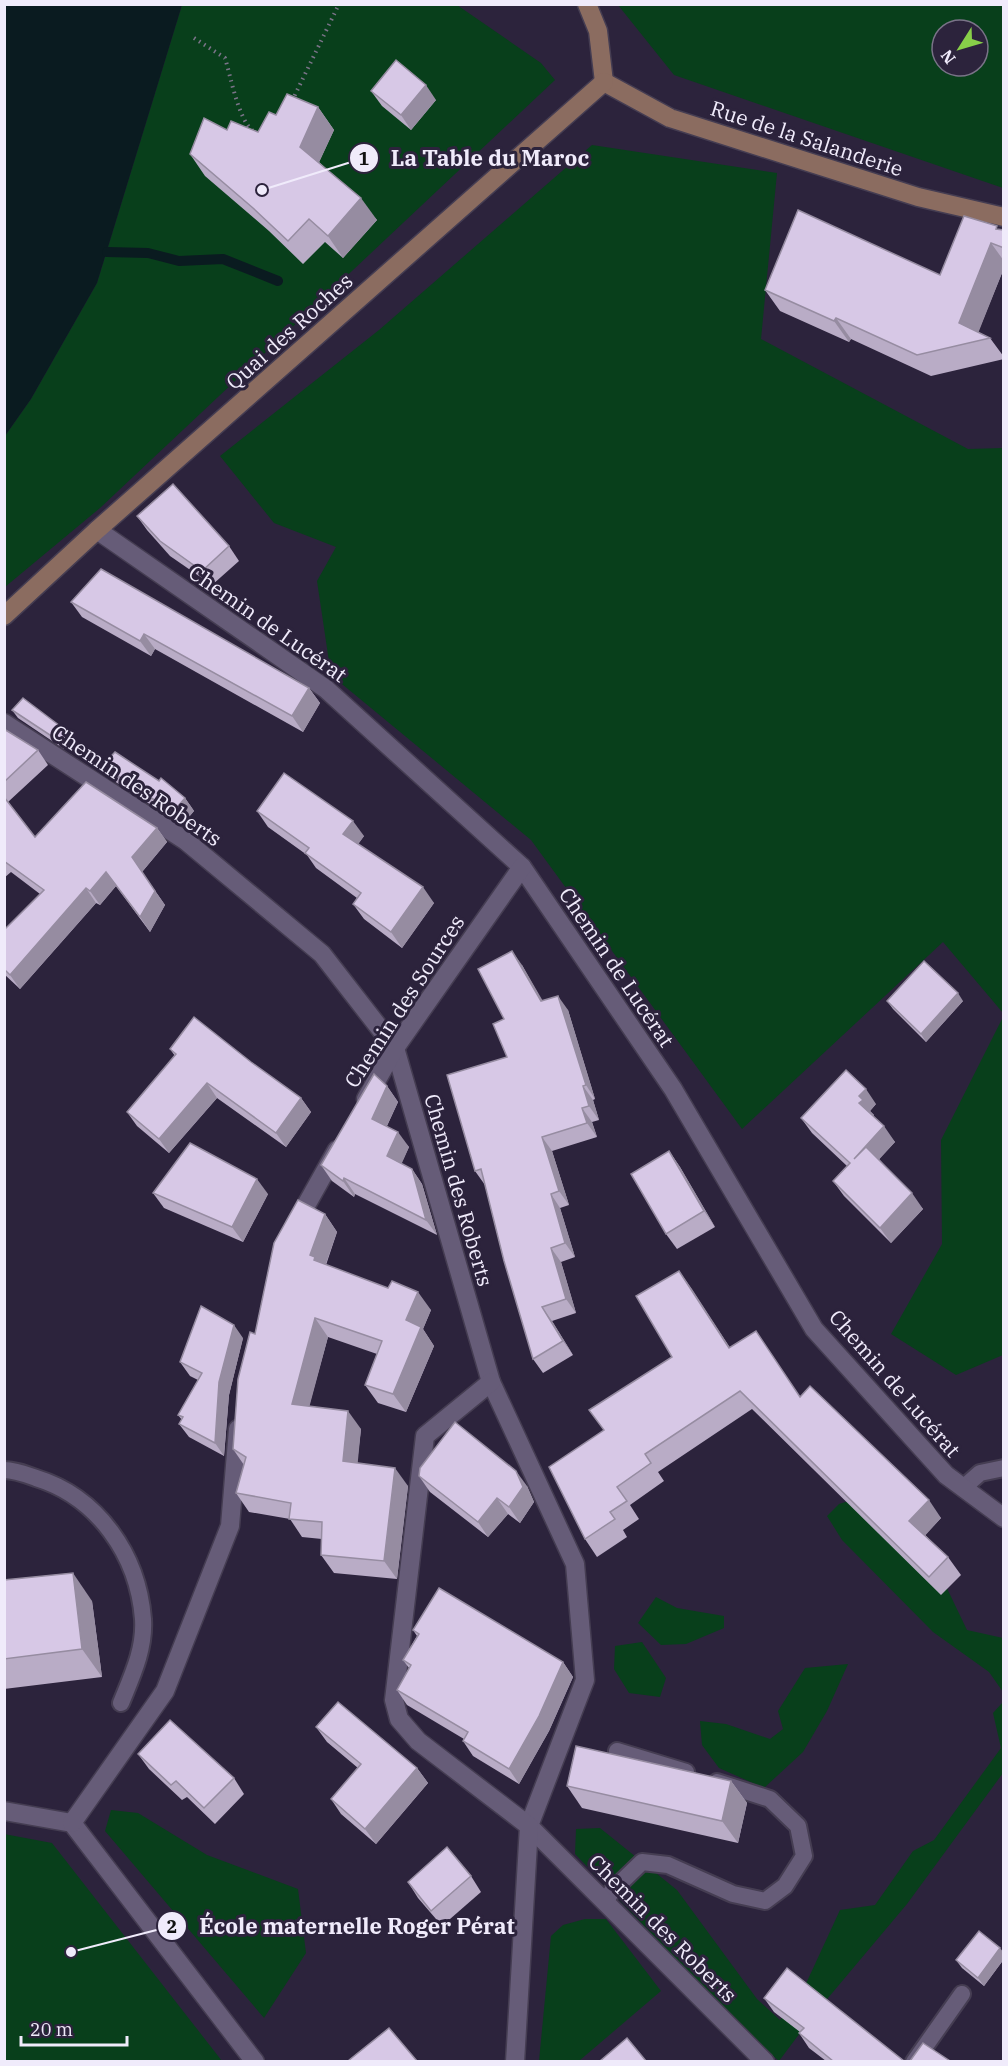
<svg xmlns="http://www.w3.org/2000/svg" width="1008" height="2066" font-family="'IBM Plex Serif',serif">
<style>
.green{fill:#083f1b;fill-rule:evenodd}
.water{fill:#0a1b20}
.lines{fill:none;stroke-linecap:round;stroke-linejoin:round}
.stream{stroke:#0a1b20;stroke-width:10}
.lane-casing{stroke:#453d52;stroke-width:20}
.street-casing{stroke:#453d52;stroke-width:21}
.secondary-casing{stroke:#453d52;stroke-width:21}
.path{stroke:#7a7388;stroke-width:4;stroke-dasharray:1.5 4.5;stroke-linecap:butt}
.lane{stroke:#665c78;stroke-width:16}
.street{stroke:#665c78;stroke-width:18}
.secondary{stroke:#8b6c60;stroke-width:18}
.wall{fill:#b9acc6}
.shaded-wall{fill:#968ca1}
.building{fill:#d7c8e6;stroke:#968ca1;stroke-width:1.5}
.labels{text-anchor:middle;dominant-baseline:central;stroke-width:6;stroke-linejoin:round;paint-order:stroke}
.street-label{font-size:21px;fill:#f0ebfb;stroke:#2c233c}
.leader{fill:none;stroke:#f0ebfb;stroke-width:2}
.callout-dot{fill:#f0ebfb;stroke:#2c233c;stroke-width:2}
.mark-label{font-size:18px;text-anchor:middle;font-weight:bold;fill:#111}
.callout-label{font-size:22px;text-anchor:middle;font-weight:bold;fill:#f0ebfb;stroke:#2c233c;stroke-width:6;stroke-linejoin:round;paint-order:stroke}
</style>
<rect width="100%" height="100%" fill="#2c233c"/>
<g class="green">
<polygon points="182,5 457,5 541,63 555,80 100,508 5,587 5,436 31,399 97,283"/>
<path d="M618 5H1003V188L674 75ZM942 30H978V66H942Z"/>
<polygon points="592,145 777,173 761,339 968,449 1003,448 1003,1013 943,942 742,1129 531,840 331,675 317,581 336,547 274,523 220,456 379,330"/>
<polygon points="1003,1017 1003,1355 956,1375 891,1334 942,1244 941,1140"/>
<polygon points="865,1496 943,1580 967,1630 1003,1638 1003,1692 989,1672 933,1632 842,1540 827,1516 839,1504"/>
<polygon points="656,1597 677,1608 724,1616 724,1628 686,1644 661,1645 638,1623"/>
<polygon points="642,1642 666,1678 660,1697 629,1693 614,1669 615,1646"/>
<polygon points="848,1664 827,1711 803,1752 764,1788 719,1768 702,1745 700,1721 726,1724 770,1739 783,1729 778,1711 805,1668"/>
<polygon points="1003,1702 1003,1773 907,1904 812,2017 779,2061 753,2039 575,1854 576,1829 600,1828 677,1890 757,1999 780,2020 803,1990 840,1910 875,1905 913,1851 934,1840 1001,1748 993,1713"/>
<polygon points="111,1810 138,1813 207,1855 298,1889 306,1953 264,2018 105,1831"/>
<polygon points="4,1834 52,1843 222,2061 5,2061"/>
<polygon points="585,1919 606,1919 661,1991 579,2061 539,2061 551,1936 563,1925"/>
</g>
<polygon class="water" points="5,4 182,5 97,283 31,399 5,436"/>
<g class="lines">
<polyline class="stream" points="107,252 148,253 179,261 223,259 278,281"/>
<defs>
<g id="lane">
<path d="M4 1470C15 1470 25 1474 36 1478 98 1497 138 1555 143 1619 145 1649 132 1676 121 1703"/>
<polyline points="963,1488 980,1473 1004,1468"/>
<polyline points="617,1751 686,1772"/>
<polyline points="605,1902 612,1891 642,1862 668,1865 733,1894 765,1901 785,1886 804,1856 798,1826 770,1799 717,1782"/>
<polyline points="914,2062 962,1994"/>
</g>
<g id="street">
<polyline points="97,530 326,689 522,867 673,1089 814,1329 946,1475 1004,1518"/>
<polyline points="4,723 186,841 322,954 395,1048 491,1382 575,1564 585,1680 529,1826 765,2062"/>
<polyline points="366,1099 395,1048 522,867"/>
<polyline points="295,1225 337,1150"/>
<polyline points="491,1382 425,1436 394,1700 399,1719 418,1741 529,1826 515,2062"/>
<polyline points="4,1811 72,1823 255,2062"/>
<polyline points="72,1823 165,1691 230,1526 238,1429"/>
</g>
<g id="secondary">
<polyline points="587,4 598,31 604,82"/>
<polyline points="604,82 670,118 918,197 1004,217"/>
<polyline points="4,616 97,530 604,82"/>
</g>
</defs>
<use href="#lane" class="lane-casing"/>
<use href="#street" class="street-casing"/>
<use href="#secondary" class="secondary-casing"/>
<g class="path">
<path d="M194 38 225 58C231 77 238 119 253 131"/>
<polyline points="292,101 339,4"/>
</g>
<use href="#lane" class="lane"/>
<use href="#street" class="street"/>
<use href="#secondary" class="secondary"/>
</g>
<g class="wall">
<polygon points="371,91 436,100 411,130 382,106"/>
<polygon points="318,107 334,130 319,162 377,220 343,258 325,242 303,264 269,231 205,176 190,154 227,130 258,132 276,115"/>
<polygon points="1000,229 1004,230 1004,268 978,332 990,338 1004,357 1004,359 931,376 851,339 849,342 780,311 765,290 940,275"/>
<polygon points="137,516 229,546 239,561 212,585 170,556 147,530"/>
<polygon points="71,602 309,688 320,703 303,732 155,649 151,656 82,617"/>
<polygon points="12,710 68,732 73,740 64,749 18,718"/>
<polygon points="4,729 38,750 48,765 8,802 35,837 157,828 167,842 142,872 165,905 150,932 116,886 100,905 96,903 20,989 4,974 4,930 40,894 11,872 4,878"/>
<polygon points="102,766 159,781 185,798 194,811 182,825 111,779"/>
<polygon points="257,811 364,836 358,844 434,903 402,948 364,919 353,904 357,898 316,868 307,855 268,827"/>
<polygon points="522,965 542,1001 568,1010 595,1099 593,1100 599,1120 592,1122 597,1137 552,1151 569,1205 560,1208 575,1257 561,1262 576,1313 552,1321 573,1355 543,1373 533,1359 485,1185 475,1171 507,1057 504,1019"/>
<polygon points="887,1001 963,1001 926,1042 893,1009"/>
<polygon points="170,1049 251,1062 301,1098 311,1112 286,1147 217,1098 169,1153 137,1126 127,1112 175,1056"/>
<polygon points="387,1086 398,1102 387,1126 409,1147 401,1164 412,1169 422,1184 437,1235 355,1194 354,1197 332,1181 321,1165"/>
<polygon points="876,1104 870,1111 874,1115 873,1116 895,1142 879,1159 923,1209 891,1243 844,1196 833,1181 847,1166 812,1133 801,1118"/>
<polygon points="669,1151 680,1167 715,1227 677,1249 666,1234"/>
<polygon points="153,1193 268,1194 243,1242 164,1208"/>
<polygon points="325,1214 337,1232 326,1265 431,1310 423,1329 434,1346 406,1412 378,1403 365,1385 377,1354 328,1337 309,1406 361,1429 357,1463 408,1486 397,1579 334,1573 321,1555 322,1539 302,1537 290,1519 249,1512 236,1493 244,1465 233,1449 255,1334"/>
<polygon points="679,1271 730,1348 768,1349 800,1397 941,1518 925,1535 948,1557 961,1575 941,1595 752,1409 658,1472 664,1481 630,1505 639,1519 623,1530 627,1537 597,1557 585,1539 672,1357"/>
<polygon points="243,1338 229,1395 224,1456 189,1437 179,1424 182,1420 178,1415 198,1380 190,1376 180,1362"/>
<polygon points="419,1476 527,1486 534,1502 520,1523 508,1514 488,1537 430,1492"/>
<polygon points="4,1580 92,1601 102,1677 4,1689"/>
<polygon points="413,1630 563,1662 573,1677 549,1731 519,1784 473,1756 463,1741 464,1739 407,1705 397,1690 409,1668 403,1660 417,1636"/>
<polygon points="316,1727 417,1768 428,1783 376,1844 341,1814 331,1799 358,1768 327,1742"/>
<polygon points="138,1754 234,1778 244,1794 215,1824 187,1797 182,1800 149,1769"/>
<polygon points="731,1781 747,1803 738,1843 582,1808 567,1786"/>
<polygon points="471,1876 481,1892 442,1926 418,1898 408,1882"/>
<polygon points="1004,1953 1004,1959 984,1986 962,1968 956,1960"/>
<polygon points="764,1998 904,2061 826,2061 809,2048 799,2033 800,2032 774,2012"/>
</g>
<g class="shaded-wall">
<polygon points="426,85 436,100 411,130 401,115"/>
<polygon points="318,107 334,130 316,169 300,147"/>
<polygon points="361,198 377,220 343,258 328,236"/>
<polygon points="991,243 1004,261 1004,268 975,341 959,323"/>
<polygon points="836,318 851,339 849,342 834,321"/>
<polygon points="144,634 155,649 151,656 140,641"/>
<polygon points="309,688 320,703 303,732 292,716"/>
<polygon points="185,798 194,811 182,825 173,812"/>
<polygon points="353,821 364,836 354,850 343,834"/>
<polygon points="157,828 167,842 142,872 165,905 150,932 140,917 132,857"/>
<polygon points="106,872 116,886 100,905 90,891"/>
<polygon points="423,887 434,903 402,948 391,932"/>
<polygon points="86,888 96,903 20,989 10,975"/>
<polygon points="512,951 522,965 551,1015 541,1001"/>
<polygon points="958,993 963,1001 926,1042 921,1034"/>
<polygon points="558,996 568,1010 595,1099 586,1085"/>
<polygon points="207,1083 217,1098 169,1153 159,1139"/>
<polygon points="387,1086 398,1102 383,1134 372,1119"/>
<polygon points="583,1086 593,1100 599,1120 589,1106"/>
<polygon points="866,1089 876,1104 870,1111 874,1115 870,1119 859,1103 859,1096"/>
<polygon points="301,1098 311,1112 286,1147 276,1133"/>
<polygon points="582,1108 592,1122 597,1137 587,1123"/>
<polygon points="884,1126 895,1142 865,1175 854,1159"/>
<polygon points="398,1132 409,1147 398,1172 387,1156"/>
<polygon points="542,1137 552,1151 569,1205 559,1191"/>
<polygon points="669,1151 680,1167 715,1227 704,1211"/>
<polygon points="412,1169 422,1184 437,1235 426,1220"/>
<polygon points="344,1178 355,1194 354,1197 343,1181"/>
<polygon points="257,1179 268,1194 243,1242 232,1227"/>
<polygon points="912,1193 923,1209 891,1243 880,1228"/>
<polygon points="551,1194 560,1208 575,1257 565,1243"/>
<polygon points="325,1214 337,1232 324,1269 328,1276 310,1255"/>
<polygon points="551,1248 561,1262 576,1313 566,1299"/>
<polygon points="679,1271 692,1289 742,1366 729,1348"/>
<polygon points="418,1292 431,1310 423,1329 434,1346 406,1412 393,1394 406,1320"/>
<polygon points="542,1307 552,1321 573,1355 563,1341"/>
<polygon points="315,1318 328,1337 305,1423 292,1404"/>
<polygon points="234,1325 243,1338 229,1395 224,1456 215,1443 219,1382"/>
<polygon points="348,1411 361,1429 356,1480 343,1461"/>
<polygon points="395,1468 408,1486 397,1579 384,1561"/>
<polygon points="516,1471 527,1486 534,1502 520,1523 509,1507"/>
<polygon points="497,1498 508,1514 488,1537 478,1522"/>
<polygon points="929,1500 941,1518 922,1539 909,1521"/>
<polygon points="73,1573 92,1601 102,1677 82,1649"/>
<polygon points="563,1662 573,1677 549,1731 519,1784 509,1769"/>
<polygon points="417,1768 428,1783 376,1844 365,1829"/>
<polygon points="731,1781 747,1803 738,1843 722,1821"/>
<polygon points="1000,1948 1004,1953 1004,1959 984,1986 978,1978"/>
</g>
<g class="building">
<polygon points="396,60 426,85 401,115 371,91"/>
<polygon points="287,94 318,107 300,147 361,198 328,236 309,219 288,241 253,208 190,154 204,118 227,130 231,121 258,132 269,112 276,115"/>
<polygon points="798,210 940,275 964,216 997,226 996,229 1004,230 1004,248 991,243 959,323 990,338 917,355 836,318 834,321 765,290"/>
<polygon points="173,484 229,546 202,571 160,541 137,516"/>
<polygon points="101,569 309,688 292,716 144,634 140,641 71,602"/>
<polygon points="23,698 68,732 59,741 12,710"/>
<polygon points="4,729 38,750 4,782"/>
<polygon points="115,752 159,781 161,778 185,798 173,812 102,766"/>
<polygon points="284,773 353,821 343,834 423,887 391,932 353,904 361,893 305,853 309,848 257,811"/>
<polygon points="86,782 157,828 132,857 155,891 140,917 106,872 90,891 86,888 10,975 4,969 4,930 44,890 4,861 4,797 35,837"/>
<polygon points="512,951 541,1001 558,996 586,1085 583,1086 589,1106 582,1108 587,1123 542,1137 559,1191 551,1194 565,1243 551,1248 566,1299 542,1307 563,1341 533,1359 504,1261 481,1169 475,1171 447,1075 507,1057 493,1024 504,1019 478,969"/>
<polygon points="924,961 958,993 921,1034 887,1001"/>
<polygon points="194,1017 251,1062 301,1098 276,1133 207,1083 159,1139 127,1112 176,1054 170,1049"/>
<polygon points="846,1070 866,1089 859,1096 863,1100 859,1103 884,1126 854,1159 866,1147 912,1193 880,1228 833,1181 850,1163 801,1118"/>
<polygon points="374,1074 387,1086 372,1119 398,1132 387,1156 412,1169 426,1220 344,1178 343,1181 321,1165"/>
<polygon points="190,1143 257,1179 232,1227 153,1193"/>
<polygon points="669,1151 704,1211 666,1234 631,1174"/>
<polygon points="298,1200 325,1214 310,1255 315,1257 314,1260 388,1288 392,1281 418,1292 406,1320 421,1327 393,1394 365,1385 382,1341 315,1318 292,1404 348,1411 343,1461 395,1468 384,1561 321,1555 322,1522 289,1519 291,1503 236,1493 246,1457 233,1449 238,1379 250,1332 255,1334 274,1243"/>
<polygon points="679,1271 729,1348 756,1331 800,1397 810,1386 929,1500 909,1521 948,1557 929,1577 740,1391 645,1454 651,1463 617,1487 627,1501 610,1512 615,1519 585,1539 549,1467 604,1430 589,1410 672,1357 636,1296"/>
<polygon points="201,1306 234,1325 219,1382 215,1443 179,1424 183,1417 178,1415 202,1373 180,1362"/>
<polygon points="455,1422 516,1471 523,1487 509,1507 497,1498 478,1522 419,1476 420,1468"/>
<polygon points="73,1573 82,1649 4,1659 4,1580"/>
<polygon points="439,1588 563,1662 539,1716 509,1769 463,1741 468,1732 397,1690 411,1665 403,1660 419,1634 413,1630"/>
<polygon points="338,1702 417,1768 365,1829 331,1799 361,1764 316,1727"/>
<polygon points="170,1720 234,1778 204,1808 176,1781 171,1785 138,1754"/>
<polygon points="576,1746 731,1781 722,1821 567,1786"/>
<polygon points="447,1847 471,1876 431,1911 408,1882"/>
<polygon points="979,1931 1000,1948 978,1978 956,1960"/>
<polygon points="787,1968 904,2061 833,2061 799,2033 804,2028 764,1998"/>
<polygon points="389,2028 417,2061 348,2061"/>
<polygon points="627,2038 646,2061 600,2061"/>
<polygon points="923,2043 950,2061 910,2061"/>
</g>
<g class="labels">
<g class="street-label">
<text transform="translate(807 138) rotate(18)">Rue de la Salanderie</text>
<text transform="translate(289 331) rotate(-42)">Quai des Roches</text>
<text transform="translate(268 623) rotate(35)">Chemin de Lucérat</text>
<text transform="translate(137 785) rotate(34)">Chemin des Roberts</text>
<text transform="translate(617 967) rotate(56)">Chemin de Lucérat</text>
<text transform="translate(404 1001) rotate(-57)">Chemin des Sources</text>
<text transform="translate(459 1190) rotate(74)">Chemin des Roberts</text>
<text transform="translate(895 1383) rotate(49)">Chemin de Lucérat</text>
<text transform="translate(663 1928) rotate(45)">Chemin des Roberts</text>
</g>
</g>
<path class="leader" d="M262 190L364 158M71 1952L172 1926"/>
<g class="callout-dot">
<circle cx="262" cy="190" r="6"/>
<circle cx="71" cy="1952" r="6"/>
<circle cx="364" cy="158" r="15"/>
<circle cx="172" cy="1926" r="15"/>
</g>
<g class="mark-label">
<text x="364" y="165">1</text>
<text x="172" y="1933">2</text>
</g>
<g class="callout-label">
<text x="490" y="166">La Table du Maroc</text>
<text x="357" y="1934">École maternelle Roger Pérat</text>
</g>
<rect width="1008" height="2066" fill="none" stroke="#f0ebfb" stroke-width="12"/>
<g transform="translate(960 48) rotate(233)"><circle r="28" fill="#2c233c" stroke="#7a7388" stroke-width="1.5"/>
<path d="M0-4.5L10 22L0 15L-10 22Z" fill="#88cf49"/>
<text y="-9" font-size="16" font-weight="bold" text-anchor="middle" fill="#f0ebfb">N</text>
</g>
<path d="M21 2036v9h106v-9" fill="none" stroke="#f0ebfb" stroke-width="3"/>
<text x="30" y="2036" font-size="18" fill="#f0ebfb" stroke="#2c233c" stroke-width="4.5" paint-order="stroke">20 m</text>
</svg>
